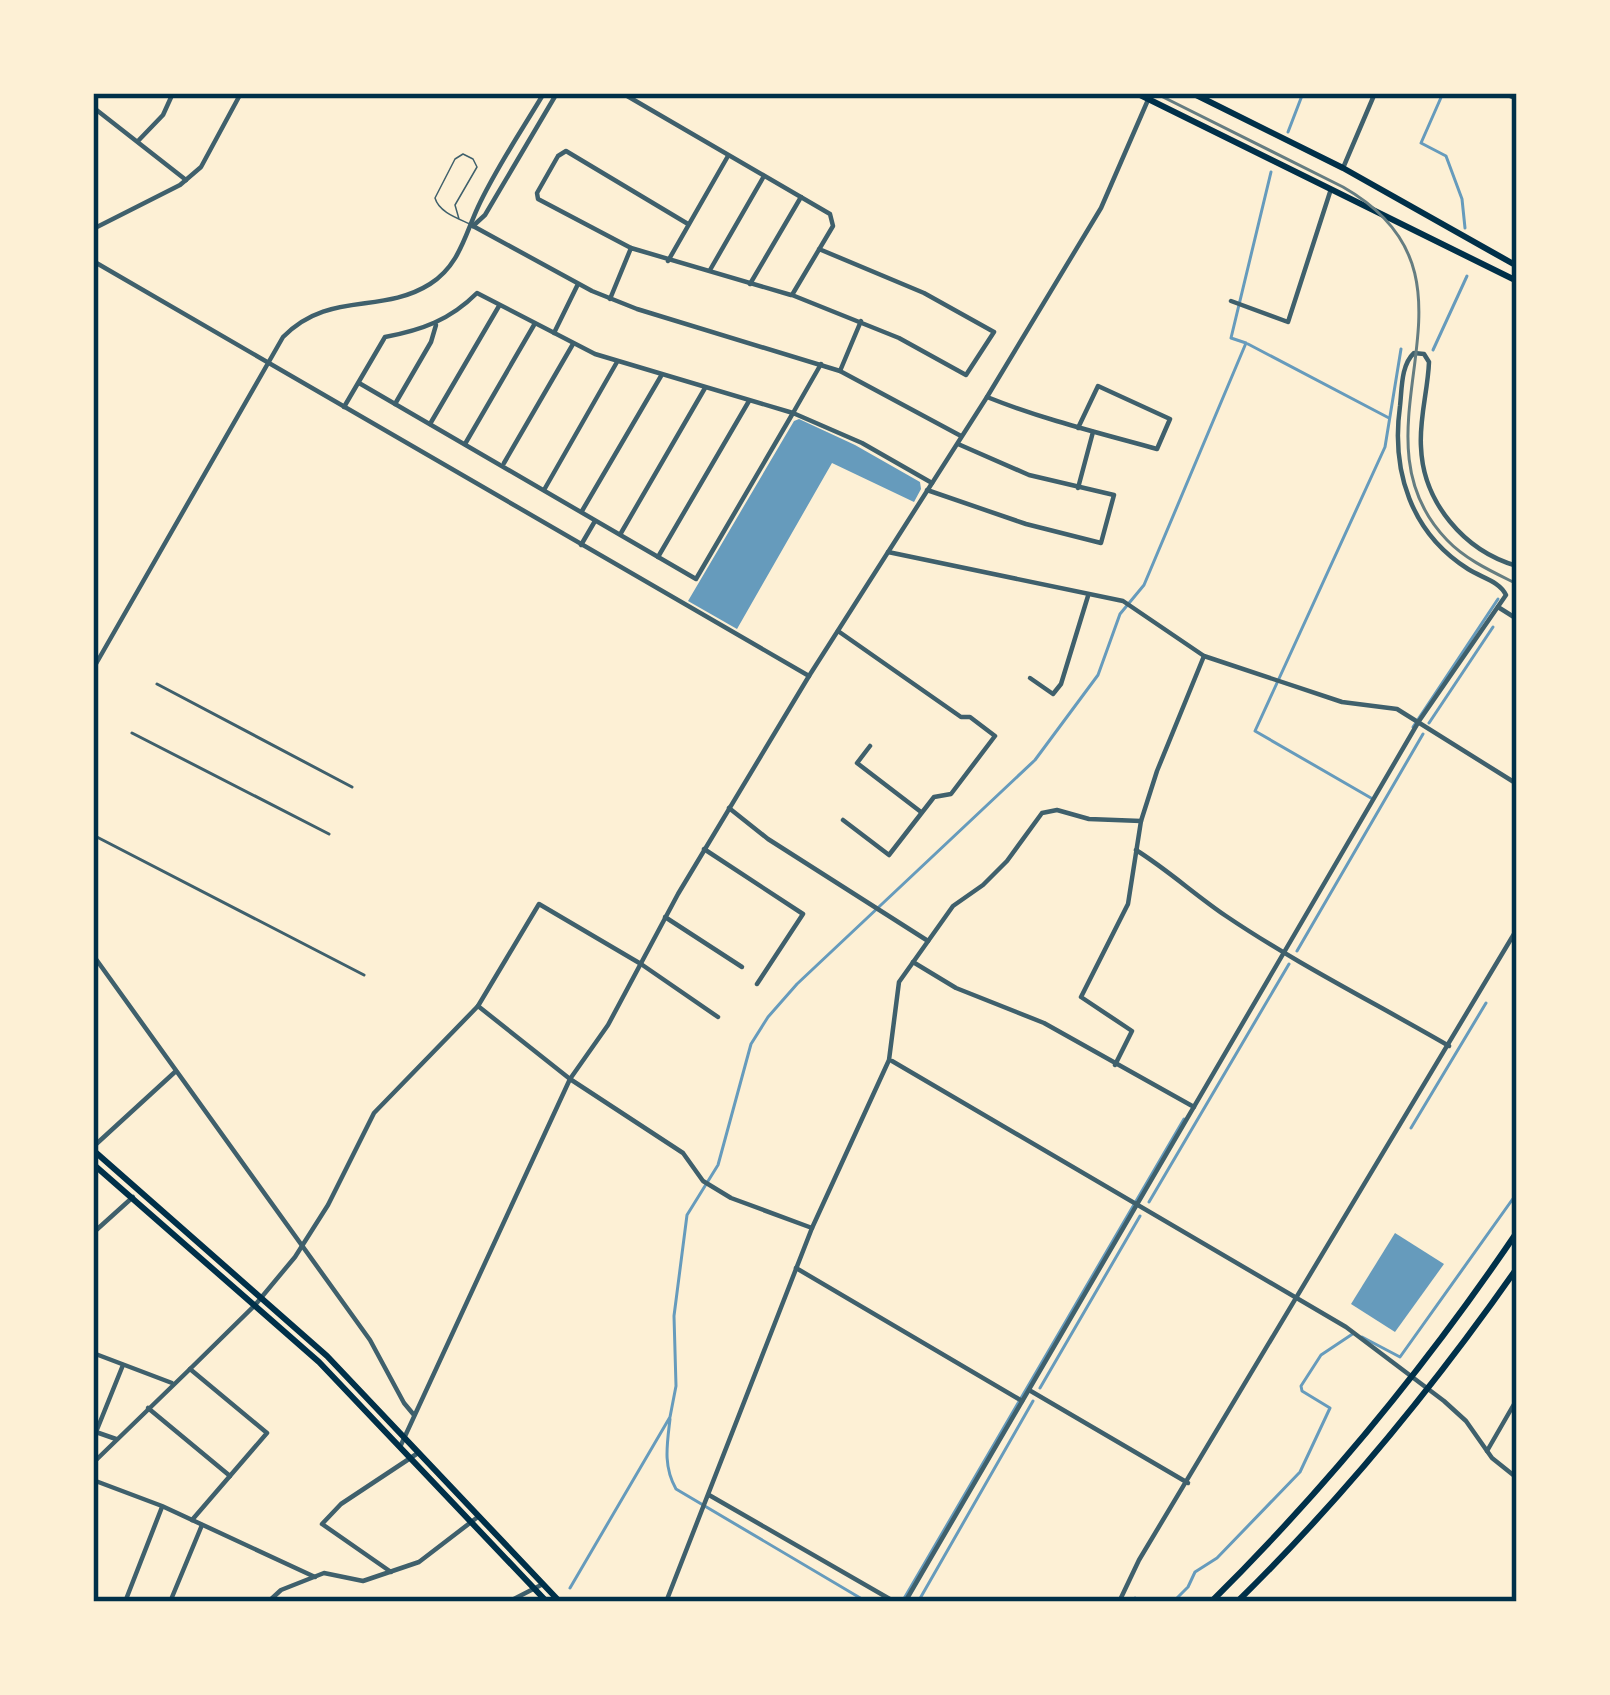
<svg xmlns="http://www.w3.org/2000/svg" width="1610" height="1695" font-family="'Noto Sans',sans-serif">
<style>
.water{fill:#669bbc}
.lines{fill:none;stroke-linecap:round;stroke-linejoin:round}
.stream{stroke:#669bbc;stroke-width:3}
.service{stroke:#3f606c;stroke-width:1.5}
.pedestrian{stroke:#3f606c;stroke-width:3}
.minor{stroke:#3f606c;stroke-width:4.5}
.tertiary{stroke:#3f606c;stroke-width:4.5}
.primary{stroke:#003049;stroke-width:6}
.trunk{stroke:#003049;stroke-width:6}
.tram{stroke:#657d81;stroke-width:3}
.neatline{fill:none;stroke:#003049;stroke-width:4.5}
</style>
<rect width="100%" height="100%" fill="#fdf0d5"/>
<g class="water">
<polygon points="799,419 855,445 920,482 921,489 914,502 832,463 737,629 688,601 794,421"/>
<polygon points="1395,1233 1444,1264 1395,1332 1351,1304"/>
</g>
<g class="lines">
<g class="stream">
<polyline points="1443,93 1421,143 1446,156 1462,199 1465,228"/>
<polyline points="1288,132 1303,93"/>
<polyline points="1248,344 1389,418"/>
<polyline points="1433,350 1467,276"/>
<polyline points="1429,723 1493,627"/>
<polyline points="1413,727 1498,599"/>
<polyline points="1371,798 1255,731 1385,447 1401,349"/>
<polyline points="1297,951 1423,734"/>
<polyline points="1411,1128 1486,1003"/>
<polyline points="1149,1202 1289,964"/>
<polyline points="1362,1337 1400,1357 1517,1193"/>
<polyline points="1040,1388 1140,1216"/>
<path d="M670 1419C667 1445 663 1466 676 1489L867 1602"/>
<polyline points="570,1588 670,1417 676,1386 674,1316 687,1215 718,1165 751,1044 768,1017 797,984 1035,760 1098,675 1120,614 1144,585 1246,343 1231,338 1271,172"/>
<polyline points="902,1602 1184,1119"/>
<polyline points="918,1602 1033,1401"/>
<polyline points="1131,1602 1135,1598 1141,1602"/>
<polyline points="1173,1602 1188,1587 1195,1572 1217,1558 1300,1472 1330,1408 1302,1391 1301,1386 1321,1355 1354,1333"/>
</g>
<path class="service" d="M459 219 455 205 477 167 473 159 463 154 455 159 435 198C439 212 457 218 470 224"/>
<g class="pedestrian">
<polyline points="157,684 352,787"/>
<polyline points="132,733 329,834"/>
<polyline points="93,835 364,975"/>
</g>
<g class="minor">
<polyline points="622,93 830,214 833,226 792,295 899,338 966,375 994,332 924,293 819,249"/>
<polyline points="1503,93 1517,99"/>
<polyline points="94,108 186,180"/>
<polyline points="138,141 163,115 173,93"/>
<polyline points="1343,168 1375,93"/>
<polyline points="631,248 538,199 537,193 558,156 566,151 688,224"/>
<polyline points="93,261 809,676"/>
<polyline points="668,261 728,156"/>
<polyline points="710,270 764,176"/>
<polyline points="750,284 801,197"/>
<polyline points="610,299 631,248 791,295"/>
<polyline points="1231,301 1288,322 1331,189"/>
<polyline points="554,333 578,284"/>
<polyline points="840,371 861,321"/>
<polyline points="359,383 696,579 793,413 862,443 932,483"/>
<path d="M987 397C1042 419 1099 433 1157 449L1170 419 1098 386 1078 428"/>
<polyline points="395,404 431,342 436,325"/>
<path d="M344 407 385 337C422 330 450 320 477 293L595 354 793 413 821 364"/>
<polyline points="430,424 499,306"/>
<polyline points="465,444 534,325"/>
<polyline points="504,463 573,344"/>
<polyline points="1078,488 1093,432"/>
<polyline points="544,490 617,362"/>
<polyline points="927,490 1026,524 1101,543 1114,495 1029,475 958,444"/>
<polyline points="582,511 661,376"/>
<polyline points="621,533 705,388"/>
<polyline points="581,545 595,521"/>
<polyline points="888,552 1123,601 1204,656 1342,702 1397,709 1517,784"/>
<polyline points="658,557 749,401"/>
<polyline points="838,631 961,717 970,717 995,736 951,794 934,797 889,855 843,820"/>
<polyline points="1030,678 1053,694 1061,684 1088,596"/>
<polyline points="870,746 857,763 921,812"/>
<polyline points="729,808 768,839 928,941"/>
<polyline points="704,849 803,914 757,984"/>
<path d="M1136 850C1168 870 1195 895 1226 916 1297 964 1375 1003 1449 1046"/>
<polyline points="665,917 742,967"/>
<polyline points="93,955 370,1340 404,1403 414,1415"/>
<polyline points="913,962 956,988 1044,1023 1194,1107"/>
<polyline points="478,1006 570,1079 683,1153 703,1181 731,1198 812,1228"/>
<polyline points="892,1061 1346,1327 1444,1401 1466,1421 1492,1458 1517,1478"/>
<polyline points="1115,1065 1132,1031 1081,997 1128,904 1141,821"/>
<polyline points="93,1147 176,1071"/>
<polyline points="93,1233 133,1197"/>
<polyline points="796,1268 1022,1401"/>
<polyline points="93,1353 172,1383"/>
<polyline points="1029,1390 1188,1483"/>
<polyline points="148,1408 230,1476"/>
<polyline points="93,1431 116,1439"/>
<polyline points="96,1432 123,1365"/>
<polyline points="1487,1451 1517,1399"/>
<polyline points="93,1463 190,1369"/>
<polyline points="93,1480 162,1506 315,1577"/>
<polyline points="709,1495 895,1602"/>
<polyline points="192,1520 267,1433 190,1369 255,1305 295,1257 328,1205 374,1113 478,1006 539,904 641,964 718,1017"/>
<polyline points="391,1572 322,1524 341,1504 418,1453"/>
<polyline points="125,1602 162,1507"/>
<polyline points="170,1602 202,1525"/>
<polyline points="268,1602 281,1590 324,1573 363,1581 419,1562 479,1516"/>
<polyline points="666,1602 812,1228 889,1060 899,982 953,906 983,885 1007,861 1042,813 1057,810 1089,819 1141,821 1157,771 1204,656"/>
<path d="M905 1602 1419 721 1506 595C1499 581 1482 578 1468 569 1411 533 1391 471 1400 406 1402 388 1401 365 1414 353L1424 354 1429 362C1428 390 1419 419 1421 447 1423 502 1464 551 1517 566"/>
<polyline points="1119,1602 1139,1560 1517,929"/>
</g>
<g class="tertiary">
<polyline points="473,226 592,291 637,309 840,371 961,436"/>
<polyline points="473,226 485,215 557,93"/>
<polyline points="93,229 180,185 201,167 241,93"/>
<polyline points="1498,607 1517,619"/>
<path d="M93 669 283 337C329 290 381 315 430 284 459 266 465 235 478 207 496 168 522 130 544 93"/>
<polyline points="400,1447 570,1079 608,1025 678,894 809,676 987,397 1101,208 1151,93"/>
<polyline points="508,1602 543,1584"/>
</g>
<g class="primary">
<polyline points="1136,93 1517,281"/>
<polyline points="1192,93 1343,168 1517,266"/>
</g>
<g class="trunk">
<polyline points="93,1150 327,1356 560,1602"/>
<polyline points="93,1164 319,1362 547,1602"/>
<path d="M1211 1602C1325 1489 1427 1365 1517 1232"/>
<path d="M1237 1602C1342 1499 1433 1388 1517 1268"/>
</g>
<path class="tram" d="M1155 93 1343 187C1505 279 1340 429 1447 540 1466 560 1493 572 1517 584"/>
</g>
<rect width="1610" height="1695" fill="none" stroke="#fdf0d5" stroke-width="192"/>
<rect x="96" y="96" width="1418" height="1503" class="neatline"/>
</svg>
